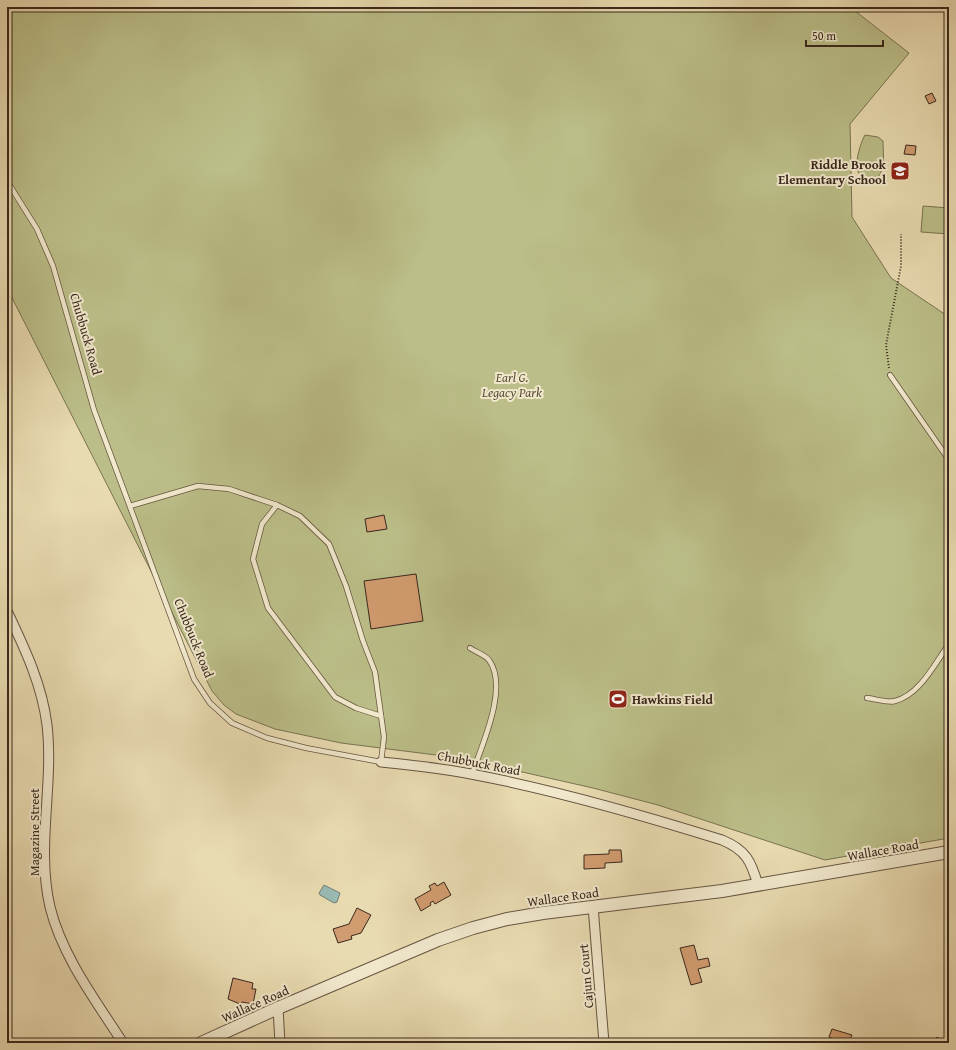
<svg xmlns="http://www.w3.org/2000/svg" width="956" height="1050" font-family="'Gentium Book Plus',serif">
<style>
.green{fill:#bbbe88;stroke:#7a7352}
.water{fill:#99bab3;stroke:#738077}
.building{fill:#d19c70;stroke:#3a281d}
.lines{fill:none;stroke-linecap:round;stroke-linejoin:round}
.service-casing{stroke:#665542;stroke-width:6}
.minor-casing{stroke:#665542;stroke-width:11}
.tertiary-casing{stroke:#665542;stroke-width:14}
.path{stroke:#3a281d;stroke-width:2;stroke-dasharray:1 2;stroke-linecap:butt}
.service{stroke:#f1e8cc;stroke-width:4.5}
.minor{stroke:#f1e8cc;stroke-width:9}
.tertiary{stroke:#f1e8cc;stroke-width:12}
.labels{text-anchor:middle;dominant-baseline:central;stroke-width:4;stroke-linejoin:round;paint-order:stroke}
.poi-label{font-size:13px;font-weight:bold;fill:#3a281d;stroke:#f1e8cc;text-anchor:end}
.street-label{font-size:13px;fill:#3a281d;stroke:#f1e8cc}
.park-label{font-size:13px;font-style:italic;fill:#5a4e38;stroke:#f1e8cc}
</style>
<rect width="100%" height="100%" fill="#e9dbb1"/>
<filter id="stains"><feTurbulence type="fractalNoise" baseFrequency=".005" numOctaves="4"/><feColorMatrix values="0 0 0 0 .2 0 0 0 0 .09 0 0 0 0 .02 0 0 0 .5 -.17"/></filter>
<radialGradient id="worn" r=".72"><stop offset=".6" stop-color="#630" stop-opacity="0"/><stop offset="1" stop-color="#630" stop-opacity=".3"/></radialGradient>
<g class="green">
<polygon points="7,7 850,7 909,53 850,124 852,217 891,278 949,317 949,838 825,860 658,805 593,788 478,762 436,755 341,743 275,729 236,714 224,705 212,691 7,288"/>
<path d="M865 135 878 137 883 141C883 156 887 175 871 182 865 179 859 176 857 169 855 162 861 141 865 135Z"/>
<polygon points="923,206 949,208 949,234 921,232"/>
</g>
<polygon class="water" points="324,885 340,893 337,902 334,903 320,895 319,893"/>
<g class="building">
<polygon points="932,93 936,101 929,104 925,96"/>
<polygon points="945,120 949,120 949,152 949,133 945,133"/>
<polygon points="906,145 916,146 915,155 904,154"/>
<polygon points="384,515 387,529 367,532 365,519"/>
<polygon points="416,574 423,621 371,629 364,581"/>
<polygon points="609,850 621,850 622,862 605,863 605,868 584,869 584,855 609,854"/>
<polygon points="444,882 451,895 435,904 433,901 430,903 431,905 421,911 415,899 431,890 429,886 435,883 437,886"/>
<polygon points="357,908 371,915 361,933 351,936 352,939 338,943 333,929 349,924"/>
<polygon points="694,945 698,960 708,958 710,966 698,969 702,982 691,985 680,948"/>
<polygon points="233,978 253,983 252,989 256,989 253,1004 242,1002 240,1004 228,999"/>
<polygon points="832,1029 852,1035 848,1043 834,1043 836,1040 829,1037"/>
<polygon points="937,1037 945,1043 932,1043"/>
</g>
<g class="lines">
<defs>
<g id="service">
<polyline points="7,181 37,229 53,266 94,410 194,679 210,703 232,723 267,738 306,748 381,762 384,737 375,672 363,641 346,586 329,544 300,516 277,505 229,489 198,486 130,506"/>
<polyline points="890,375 949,460"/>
<polyline points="277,505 262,524 253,559 268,608 335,697 356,708 381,716"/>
<path d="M470 648C476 652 485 655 489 660 509 687 482 745 472 774"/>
<path d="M867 698C876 699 887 703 895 701 920 695 935 663 949 644"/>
</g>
<g id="minor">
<path d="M7 611C24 647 42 684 47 725 54 785 36 847 50 907 62 956 96 1001 123 1043"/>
<path d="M381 762C411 765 441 768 471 774 556 790 639 814 722 840 746 850 751 861 758 885"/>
<polyline points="593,906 604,1043"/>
<polyline points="278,1008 280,1043"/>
</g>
<polyline id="tertiary" points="201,1043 278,1008 438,940 473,928 507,919 543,913 722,891 949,852"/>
</defs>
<use href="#service" class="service-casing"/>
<use href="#minor" class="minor-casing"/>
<use href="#tertiary" class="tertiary-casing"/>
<polyline class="path" points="889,368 886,345 901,266 901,234"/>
<use href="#service" class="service"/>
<use href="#minor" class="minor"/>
<use href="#tertiary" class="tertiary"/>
</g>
<defs>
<symbol id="school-square" viewBox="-11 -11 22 22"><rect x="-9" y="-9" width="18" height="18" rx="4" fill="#8f2418" stroke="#f1e8cc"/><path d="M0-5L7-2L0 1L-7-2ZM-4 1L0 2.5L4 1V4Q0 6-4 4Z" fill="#fff"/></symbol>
<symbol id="stadium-square" viewBox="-11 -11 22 22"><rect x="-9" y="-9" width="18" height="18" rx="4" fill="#8f2418" stroke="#f1e8cc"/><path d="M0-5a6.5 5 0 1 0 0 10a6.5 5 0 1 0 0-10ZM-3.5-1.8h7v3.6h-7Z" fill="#fff"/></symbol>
</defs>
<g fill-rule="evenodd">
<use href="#school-square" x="889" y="160" width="22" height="22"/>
<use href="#stadium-square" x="607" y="688" width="22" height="22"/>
</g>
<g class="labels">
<g class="poi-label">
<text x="886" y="164">Riddle Brook<tspan x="886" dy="15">Elementary School</tspan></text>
<text x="632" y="699" text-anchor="start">Hawkins Field</text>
</g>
<g class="street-label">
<text transform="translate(86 334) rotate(74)">Chubbuck Road</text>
<text transform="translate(194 638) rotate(68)">Chubbuck Road</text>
<text transform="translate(479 763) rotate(11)">Chubbuck Road</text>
<text transform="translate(34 832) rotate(-90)">Magazine Street</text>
<text transform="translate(883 850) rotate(-10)">Wallace Road</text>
<text transform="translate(563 897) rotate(-8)">Wallace Road</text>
<text transform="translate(586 976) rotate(-95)">Cajun Court</text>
<text transform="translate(255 1004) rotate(-24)">Wallace Road</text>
</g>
<g class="park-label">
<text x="512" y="377">Earl G.<tspan x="512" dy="15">Legacy Park</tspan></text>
</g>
</g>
<rect width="956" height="1050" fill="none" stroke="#e9dbb1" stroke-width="24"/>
<rect x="8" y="8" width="940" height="1034" fill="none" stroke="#3a281d" stroke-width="2"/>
<rect x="12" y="12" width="932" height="1026" fill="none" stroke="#3a281d"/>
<path d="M806 40v6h77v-6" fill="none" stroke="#3a281d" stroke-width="2"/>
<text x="812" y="40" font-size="12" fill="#3a281d" stroke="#f1e8cc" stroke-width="3" paint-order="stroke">50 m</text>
<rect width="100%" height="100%" filter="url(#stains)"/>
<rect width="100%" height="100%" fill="url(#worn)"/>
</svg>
